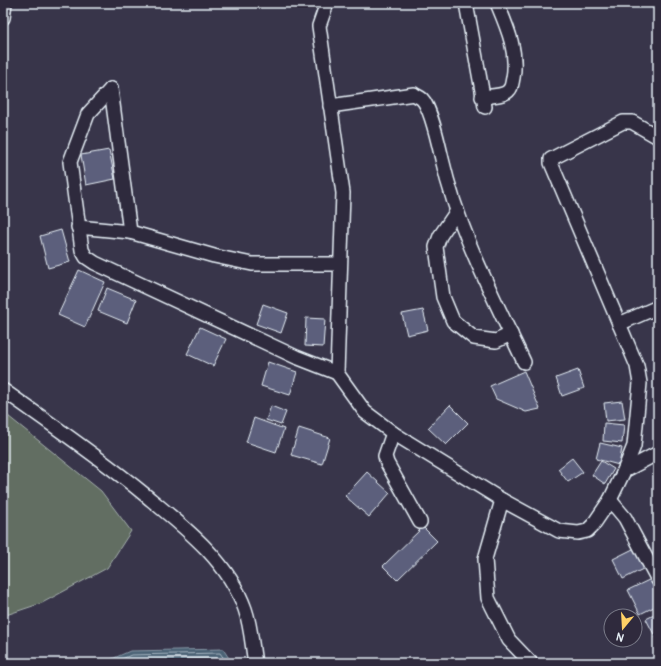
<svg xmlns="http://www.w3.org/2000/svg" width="661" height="666" font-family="Pangolin,sans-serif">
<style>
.green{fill:#626e62;stroke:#a5b0ad}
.water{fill:#4b6275;stroke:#8a9ba9}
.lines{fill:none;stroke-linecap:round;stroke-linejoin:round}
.shore{stroke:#a9b8c4;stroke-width:1}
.building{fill:#5c5f7c;stroke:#e8f1f8}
.minor-casing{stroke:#e8f1f8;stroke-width:16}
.minor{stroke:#2f2a3d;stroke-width:13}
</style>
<rect width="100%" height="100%" fill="#38354a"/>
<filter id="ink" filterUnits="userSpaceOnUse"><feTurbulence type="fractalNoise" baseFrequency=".025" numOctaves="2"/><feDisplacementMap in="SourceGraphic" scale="8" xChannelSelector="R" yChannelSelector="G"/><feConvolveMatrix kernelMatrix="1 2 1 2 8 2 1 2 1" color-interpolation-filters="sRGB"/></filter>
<g filter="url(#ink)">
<polygon class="green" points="3,412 101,491 131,531 107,568 42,603 3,616"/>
<polygon class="water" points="223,649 232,663 103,663 130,651"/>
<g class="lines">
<g class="shore">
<polyline points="113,663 131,655 220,653 227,663"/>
<polyline points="126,663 133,660 217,658 221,663"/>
</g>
</g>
<g class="building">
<polygon points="109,150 115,179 86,185 81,155"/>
<polygon points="61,230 70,262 48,268 40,236"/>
<polygon points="79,270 105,282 85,327 58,315"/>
<polygon points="107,288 136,300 127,323 98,311"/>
<polygon points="263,304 288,313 281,333 256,324"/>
<polygon points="423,310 428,330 407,335 402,314"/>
<polygon points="306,318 325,319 323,347 305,346"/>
<polygon points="200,327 226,339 213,366 187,354"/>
<polygon points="268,362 297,372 290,395 261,386"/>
<polygon points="578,370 584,388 562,396 556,378"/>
<polygon points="524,371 540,409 526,412 496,399 490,386"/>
<polygon points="622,401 625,419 606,421 604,403"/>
<polygon points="450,405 468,423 446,445 428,428"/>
<polygon points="271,406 286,412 281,425 266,420"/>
<polygon points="254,418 284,429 276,452 246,442"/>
<polygon points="604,423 624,425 622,443 603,441"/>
<polygon points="299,428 330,438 322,464 291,455"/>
<polygon points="600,443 622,448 619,465 596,459"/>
<polygon points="572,458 583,472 568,482 558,469"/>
<polygon points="601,461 614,469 605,484 592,475"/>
<polygon points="367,472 390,493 369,517 345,496"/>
<polygon points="423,527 437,541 397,580 383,566"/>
<polygon points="635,548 645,568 623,579 613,559"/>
<polygon points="651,579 658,592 658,605 640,614 628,590"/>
<polygon points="658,613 658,642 646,619"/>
</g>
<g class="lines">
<defs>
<g id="minor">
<polyline points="327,3 319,26 343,193 337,373 365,412 393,433 502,500 559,531 578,533 587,531 593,525 610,500 624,471 634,446 640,383 637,366 551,163 551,159 623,122 632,122 658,137"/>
<polyline points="466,3 485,107"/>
<polyline points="3,18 5,3"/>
<polyline points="111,89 88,114 70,162 82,250 86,257 95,263 296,357 337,373"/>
<polyline points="111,89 130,232"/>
<path d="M482 97C489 96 505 96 509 90 512 87 512 82 513 78 518 51 507 27 497 3"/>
<path d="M330 106 414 94C416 96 420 97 422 99 431 108 439 146 442 159 458 230 493 296 524 362"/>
<polyline points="457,211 440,236 436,247 443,297 453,321 474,338 496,341 511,334"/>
<polyline points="78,227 130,232 214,256 252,264 340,264"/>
<polyline points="619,324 658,307"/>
<path d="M3 390C51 424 99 457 144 494 183 526 228 560 245 609 251 626 252 646 255 663"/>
<polyline points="393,433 385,456 387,463 420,522"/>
<polyline points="624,471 658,453"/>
<polyline points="502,500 485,559 488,598 509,640 531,663"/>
<polyline points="610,500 625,518 658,580"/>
</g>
</defs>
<use href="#minor" class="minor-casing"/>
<use href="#minor" class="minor"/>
</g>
</g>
<rect width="661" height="666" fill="none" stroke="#2f2a3d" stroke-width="16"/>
<rect x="8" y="8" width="645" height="650" fill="none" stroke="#e8f1f8" stroke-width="1.5" filter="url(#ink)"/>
<g transform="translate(623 628) rotate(198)"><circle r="19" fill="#2f2a3d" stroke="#797a88"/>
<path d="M0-3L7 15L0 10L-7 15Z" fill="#ffd166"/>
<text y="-6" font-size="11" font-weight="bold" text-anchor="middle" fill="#e8f1f8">N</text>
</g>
</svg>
